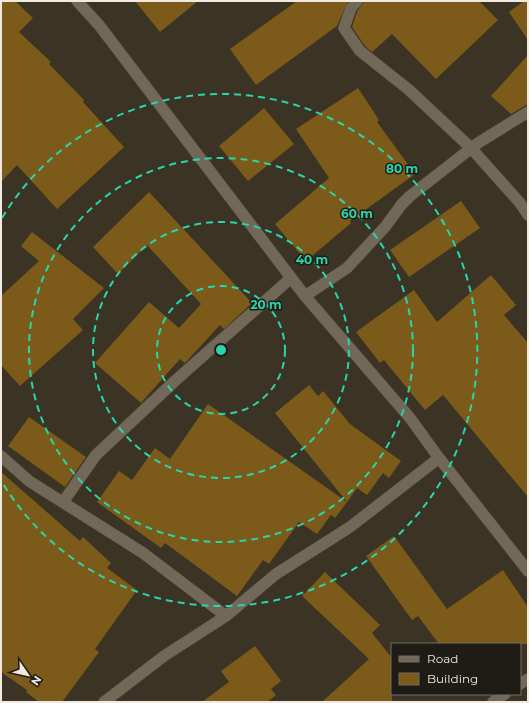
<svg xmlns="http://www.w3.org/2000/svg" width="529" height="703" font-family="Montserrat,sans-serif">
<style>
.building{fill:#7c5a19}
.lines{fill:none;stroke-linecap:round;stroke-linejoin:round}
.minor-casing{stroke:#585044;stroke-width:12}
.minor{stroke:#716858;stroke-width:11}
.ring{fill:none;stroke:#28d5ad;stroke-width:2;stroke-dasharray:7 5}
.centre{fill:#28d5ad;stroke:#1f1b15;stroke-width:2}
.ring-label{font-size:12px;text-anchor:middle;font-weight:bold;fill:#28d5ad;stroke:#1f1b15;stroke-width:3;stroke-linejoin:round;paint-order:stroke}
</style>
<rect width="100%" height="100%" fill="#3b3324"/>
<g class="building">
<polygon points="1,1 15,1 33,18 19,32 51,62 49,64 84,100 83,102 124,147 57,209 17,165 1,182"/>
<polygon points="135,1 198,1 160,32"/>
<polygon points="297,1 348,1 337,26 256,85 230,49"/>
<polygon points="364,1 479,1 498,20 436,79 392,34 372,52 365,46 352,27 357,12"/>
<polygon points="524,1 528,1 528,40 509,12"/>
<polygon points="528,55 528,104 511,114 491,96"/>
<polygon points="358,88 379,120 377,122 415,174 350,221 351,223 306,261 275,224 329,178 296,129"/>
<polygon points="264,108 294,144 248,181 219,146"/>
<polygon points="149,192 252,303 224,329 220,325 185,363 180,359 141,403 95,363 149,302 179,328 201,304 147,245 118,274 93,247"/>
<polygon points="461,201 480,228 409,277 390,250"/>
<polygon points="32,232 104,288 73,319 83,330 20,386 1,365 1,296 39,261 21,246"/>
<polygon points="491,275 516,305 504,315 528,343 528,497 443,395 425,410 384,360 380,363 356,332 414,290 437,322"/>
<polygon points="309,385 318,396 323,391 350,424 401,461 389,478 383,473 367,495 357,488 347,502 275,413"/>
<polygon points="208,404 347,502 335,518 331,515 317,534 299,522 269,564 263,560 237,596 165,543 161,548 97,502 119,471 132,480 155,448 170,459"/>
<polygon points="29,417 86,457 65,487 8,446"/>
<polygon points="1,472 80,541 83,537 111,563 107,568 137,590 95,649 99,652 62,702 39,702 26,692 27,690 1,672"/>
<polygon points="394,536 447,609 503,570 528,607 528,644 439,644 418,616 412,620 366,556"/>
<polygon points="325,572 380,625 372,633 392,658 392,702 322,702 369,659 302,596"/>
<polygon points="255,646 281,681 271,689 276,695 267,702 202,702 229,682 221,671"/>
</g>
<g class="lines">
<defs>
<g id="minor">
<polyline points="77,1 99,25 305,296 410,418 439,458 528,571"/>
<polyline points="357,1 351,8 344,28 360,51 408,89 471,148 520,203 528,215"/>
<polyline points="305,296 347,268 385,227 402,204 410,196 478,143 528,112"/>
<polyline points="1,456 29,481 143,553 226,616"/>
<polyline points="63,502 96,455 176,380 291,278"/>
<polyline points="520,684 528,679"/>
<polyline points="104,702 164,656 226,616 276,574 350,527 439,458"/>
<polyline points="493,702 505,694"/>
</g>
</defs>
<use href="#minor" class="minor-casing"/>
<use href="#minor" class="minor"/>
</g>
<g class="ring">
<circle cx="221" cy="350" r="64"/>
<circle cx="221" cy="350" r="128"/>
<circle cx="221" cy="350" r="192"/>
<path d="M2 218A256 256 0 1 1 2 482"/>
</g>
<circle cx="221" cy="350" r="6" class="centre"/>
<g class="ring-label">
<text x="402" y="173">80 m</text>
<text x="357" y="218">60 m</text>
<text x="312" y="264">40 m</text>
<text x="266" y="309">20 m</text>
</g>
<rect width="529" height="703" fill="none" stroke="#f0eae1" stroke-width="4"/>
<rect x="391" y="643" width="130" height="52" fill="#1f1b15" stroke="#736e67"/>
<rect x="399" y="656" width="20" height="6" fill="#716858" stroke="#736e67"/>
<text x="427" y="663" font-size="12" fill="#f0eae1">Road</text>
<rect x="399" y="673" width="20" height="12" fill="#7c5a19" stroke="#736e67"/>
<text x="427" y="683" font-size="12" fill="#f0eae1">Building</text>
<g transform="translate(28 675) rotate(124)" stroke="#1f1b15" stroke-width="3" paint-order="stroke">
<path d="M0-3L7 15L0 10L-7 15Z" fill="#f0eae1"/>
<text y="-6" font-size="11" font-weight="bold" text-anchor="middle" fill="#f0eae1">N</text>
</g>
</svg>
